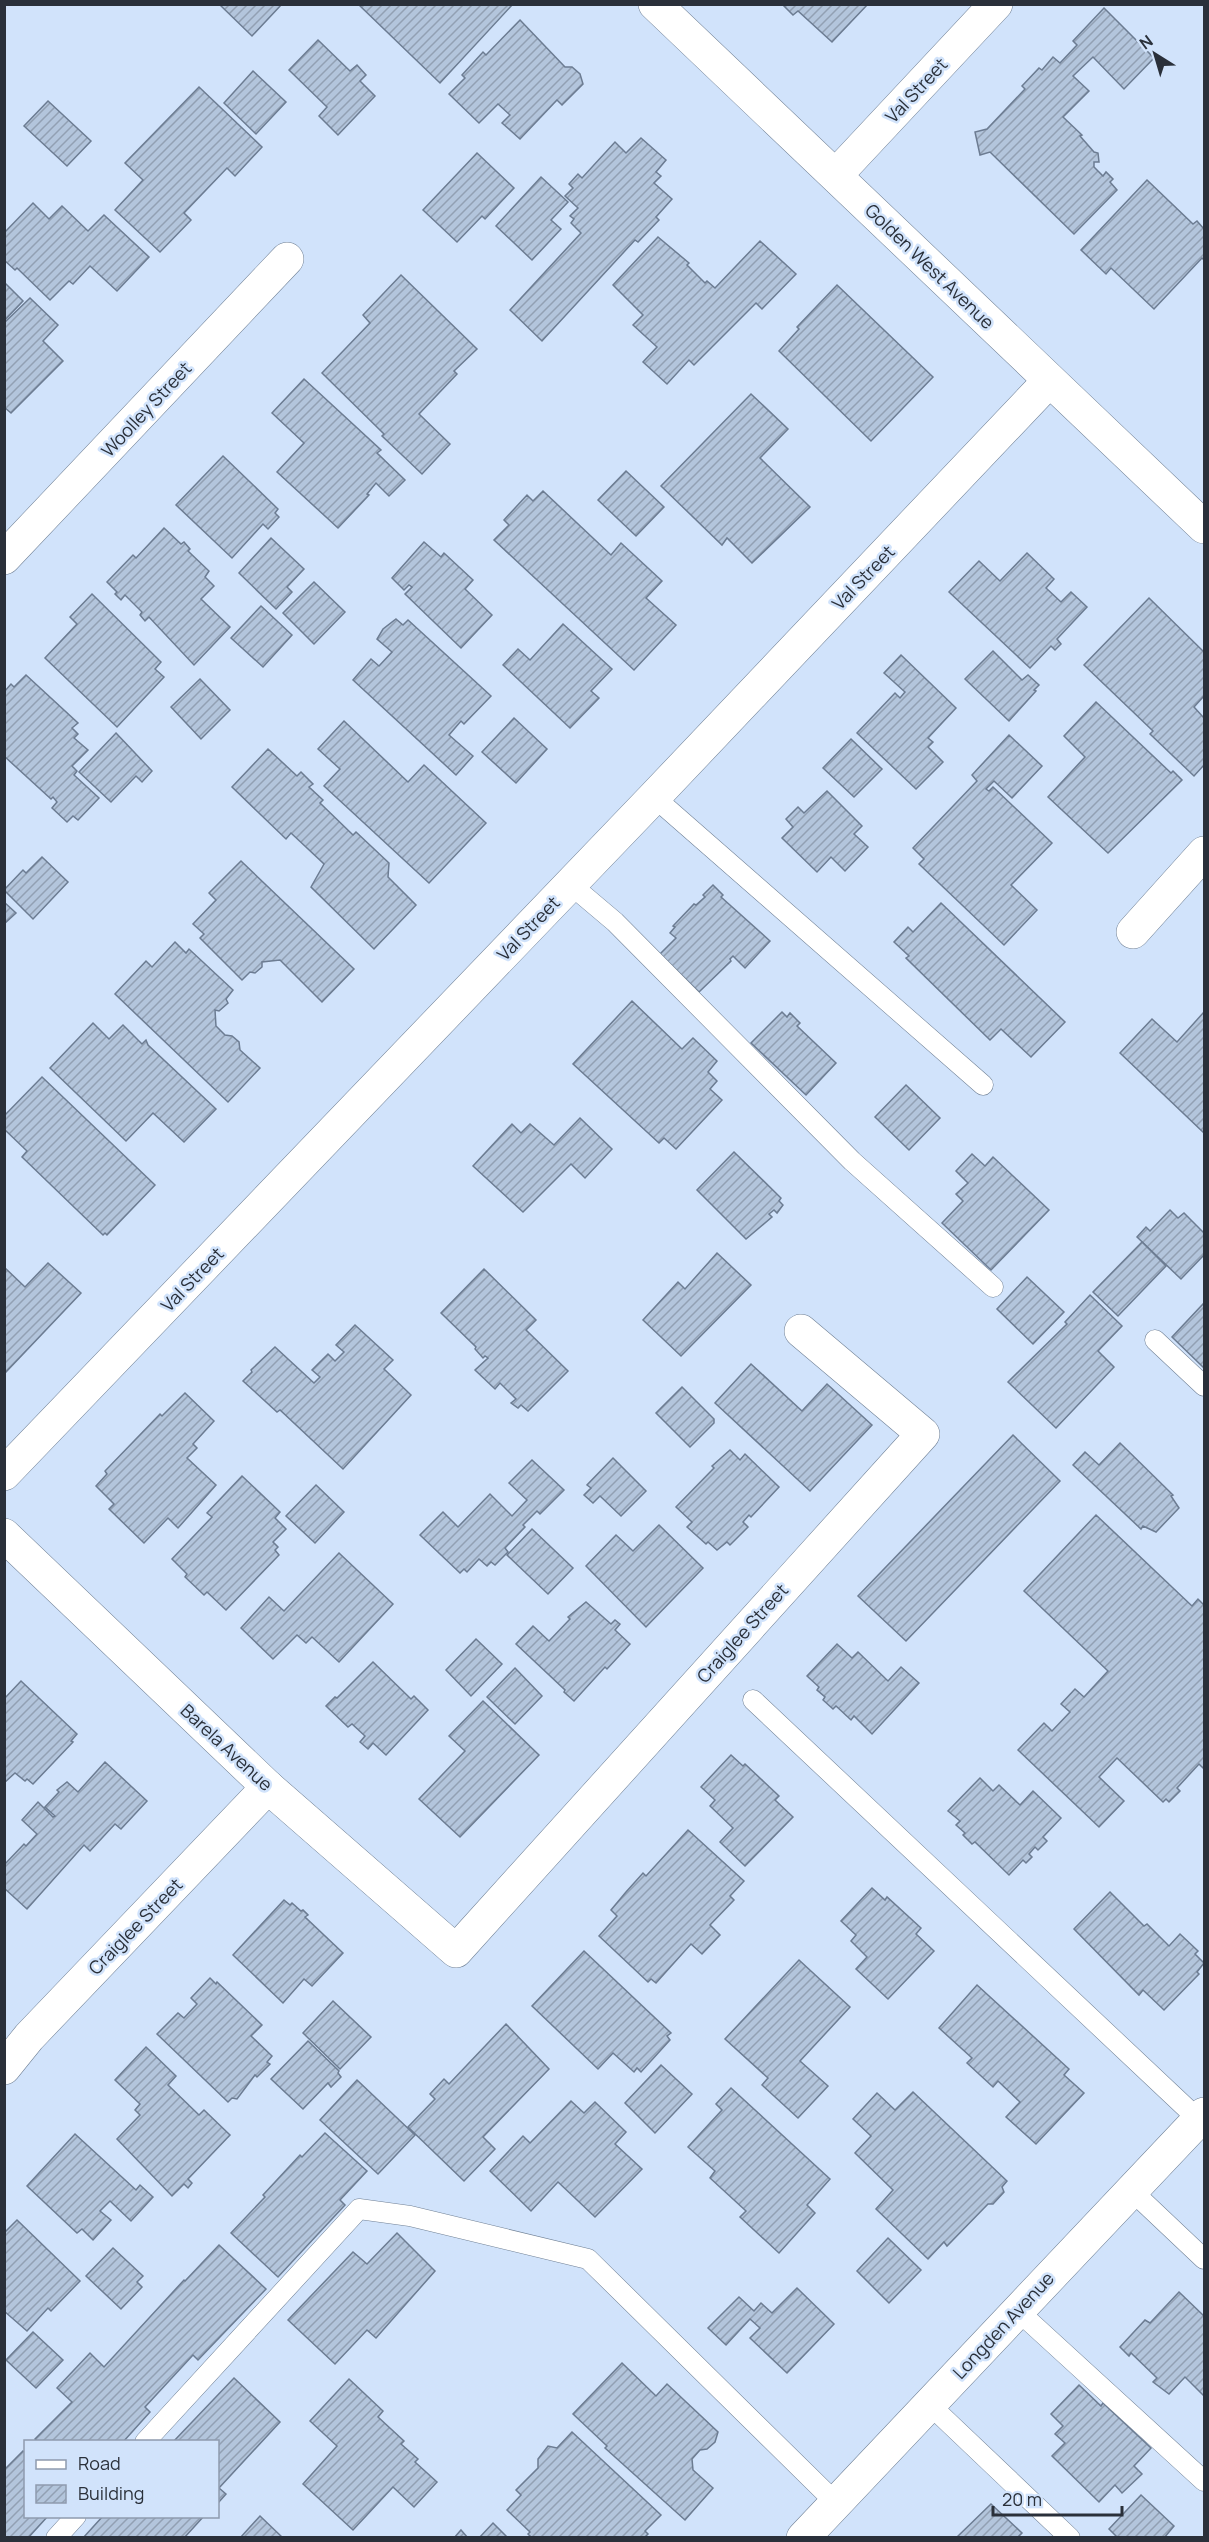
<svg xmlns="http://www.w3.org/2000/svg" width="1209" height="2542" font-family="Manrope,sans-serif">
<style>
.building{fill:url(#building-hatch);stroke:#6c7c92;stroke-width:1.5}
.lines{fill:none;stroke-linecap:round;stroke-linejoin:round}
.lane-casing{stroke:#708095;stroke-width:21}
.street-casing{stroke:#708095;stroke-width:34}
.secondary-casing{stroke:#708095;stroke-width:34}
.lane{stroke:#fff;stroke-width:20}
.street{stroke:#fff;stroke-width:33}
.secondary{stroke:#fff;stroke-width:33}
.labels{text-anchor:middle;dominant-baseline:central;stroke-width:5;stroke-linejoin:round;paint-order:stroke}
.street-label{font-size:18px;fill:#2a303a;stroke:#d1e3fb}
</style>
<defs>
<pattern id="building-hatch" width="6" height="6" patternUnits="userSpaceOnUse" patternTransform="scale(1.5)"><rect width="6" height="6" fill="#b3c5dc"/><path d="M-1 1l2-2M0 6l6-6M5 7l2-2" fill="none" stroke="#92a0b3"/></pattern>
</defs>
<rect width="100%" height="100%" fill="#d1e3fb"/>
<g class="building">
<polygon points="219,4 282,4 252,36"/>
<polygon points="358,4 513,4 440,83"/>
<polygon points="782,4 868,4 832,42 798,11 793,15"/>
<polygon points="1104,8 1154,58 1124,89 1093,57 1073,76 1089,91 1063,117 1082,135 1080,136 1094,152 1098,153 1099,162 1094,162 1094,167 1103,176 1106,172 1113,179 1110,182 1117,190 1074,234 990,152 980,155 975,132 987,129 1025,89 1022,86 1039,68 1042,70 1053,57 1060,63 1077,45 1073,41"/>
<polygon points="520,20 565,67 572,67 580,74 583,84 562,105 557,100 520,139 502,123 510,115 498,104 479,123 449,94 465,78 462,75 483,52 486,55"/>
<polygon points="318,40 350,71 357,65 366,75 360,81 375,96 338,135 319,116 327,107 289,70"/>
<polygon points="253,71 286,102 256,134 224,103"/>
<polygon points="199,87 262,147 235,176 227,168 184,213 191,220 160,252 115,210 143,180 125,163"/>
<polygon points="48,101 91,141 67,166 24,126"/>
<polygon points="641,138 666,160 656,172 661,176 654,183 672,199 656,217 659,220 638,242 635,240 542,341 510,310 581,233 571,223 574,219 570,216 578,208 565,196 573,188 569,184 578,174 582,178 615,142 626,153"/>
<polygon points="477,153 514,188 485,219 482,216 457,242 423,210"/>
<polygon points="541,177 568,202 551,220 561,229 532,260 496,226"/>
<polygon points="1147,180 1193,224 1197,221 1204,229 1204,260 1202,258 1154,309 1111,268 1106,274 1081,250"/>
<polygon points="33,203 49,219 62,206 88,231 104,215 149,257 117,291 90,266 73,284 69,281 50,300 17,268 15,270 4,260 4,233"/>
<polygon points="658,237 689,263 687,265 705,283 707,281 715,288 760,241 796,274 762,309 756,303 694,365 689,360 667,384 643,362 657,347 633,325 643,315 613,285"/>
<polygon points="401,275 477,349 454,371 457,374 419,414 450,444 422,474 382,436 384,434 322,373 370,323 363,315"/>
<polygon points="4,282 23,301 5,320 4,319"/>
<polygon points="837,285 933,377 871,441 779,351 799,329 797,327"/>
<polygon points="30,298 58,325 43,341 63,361 11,413 4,407 4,323"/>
<polygon points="304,379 381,450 377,453 405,480 389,496 376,483 367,494 369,495 338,528 277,472 304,443 272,413"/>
<polygon points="751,394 788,429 760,458 810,507 752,563 727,538 722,545 661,486"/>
<polygon points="223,456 278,509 275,513 279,517 268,529 263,524 232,558 176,505"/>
<polygon points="626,471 664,507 636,536 598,500"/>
<polygon points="543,491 611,555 621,543 662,581 646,598 676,625 634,670 494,540 509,525 504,520 527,495 533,501"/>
<polygon points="164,528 181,544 184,542 190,549 188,551 209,571 205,577 214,586 201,599 230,627 194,665 149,617 145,621 140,615 142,612 125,595 121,600 115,594 117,592 107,582 133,555 136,558"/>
<polygon points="271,538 304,569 287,587 292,592 276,609 239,573"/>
<polygon points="424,542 441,557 444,553 473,580 465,589 492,615 461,648 405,594 412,587 409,585 404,590 392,578"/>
<polygon points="1027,553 1054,579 1046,588 1061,602 1071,592 1087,607 1057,639 1061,644 1055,650 1051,646 1030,668 949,592 979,561 1000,581"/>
<polygon points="314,582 345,612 314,644 283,613"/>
<polygon points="92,594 161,662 155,669 164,677 117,727 45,658 77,624 70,617"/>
<polygon points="1149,598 1204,652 1204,696 1194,707 1204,718 1204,765 1194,776 1150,734 1153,731 1084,665"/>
<polygon points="261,606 292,635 263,667 231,638"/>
<polygon points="396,619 403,625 408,620 491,696 464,724 461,721 449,735 473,756 456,775 353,680 371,659 379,666 392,652 377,639 383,629"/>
<polygon points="563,624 612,669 591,691 599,698 570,728 503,665 518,649 530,660"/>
<polygon points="993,651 1022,680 1028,675 1039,685 1034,690 1036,691 1009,721 965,679"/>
<polygon points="901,655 956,708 928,738 933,742 928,747 943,762 916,789 857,733 895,693 900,698 905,692 884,673"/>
<polygon points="26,675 78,723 72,728 78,734 74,738 88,750 72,766 77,771 74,775 99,798 78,820 73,816 67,822 52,808 57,802 53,797 51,799 4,756 4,692 11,684 14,687"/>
<polygon points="200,679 230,710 201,739 171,707"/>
<polygon points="1096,702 1171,773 1173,771 1182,780 1108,853 1048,797 1085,757 1064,736"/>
<polygon points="514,718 547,749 516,783 482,752"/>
<polygon points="344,721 408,782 424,765 486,823 429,883 324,786 340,769 318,749"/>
<polygon points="116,733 152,771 142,782 136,776 111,802 79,772"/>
<polygon points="1009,735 1042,766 1012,798 994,781 986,789 989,791 993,787 1052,843 1011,885 1037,910 1004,945 919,864 924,859 913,848 977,781 972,775"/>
<polygon points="851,739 882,769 854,797 823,768"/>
<polygon points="268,749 297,776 301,772 313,784 309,787 323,800 320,803 353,835 356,832 389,863 388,877 416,905 374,949 311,887 324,864 291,833 286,839 232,787"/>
<polygon points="827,791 862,826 854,834 868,847 845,871 831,857 817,872 782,838 793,827 786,819 798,807 804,813"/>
<polygon points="42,857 68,882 33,919 4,890 23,870 26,873"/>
<polygon points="241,861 354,969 322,1002 280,960 262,962 262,967 255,973 250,972 242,980 200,938 204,934 193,924 216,900 209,893"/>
<polygon points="713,885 723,895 721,897 770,941 745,968 733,956 730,959 731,961 699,992 660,954 676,938 670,933 675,927 673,926 694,904 696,905 705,897 703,895"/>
<polygon points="4,902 16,913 4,924"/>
<polygon points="941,903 1065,1022 1031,1057 1001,1029 990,1040 906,958 909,956 894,942 908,927 913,932"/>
<polygon points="175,942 186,953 189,949 233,990 226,999 228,1003 219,1011 215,1010 216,1026 225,1035 232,1036 239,1042 240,1050 260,1068 228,1102 115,994 146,961 152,967"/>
<polygon points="632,1001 682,1049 693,1038 717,1061 708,1072 717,1081 710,1089 722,1100 676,1149 664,1138 659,1143 573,1064"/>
<polygon points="782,1012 787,1017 790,1013 800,1023 797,1026 836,1063 806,1095 751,1043"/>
<polygon points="1204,1012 1204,1133 1120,1053 1152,1019 1177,1042"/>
<polygon points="93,1023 109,1039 123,1025 142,1044 146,1040 148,1045 216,1109 184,1142 153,1113 126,1141 50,1068"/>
<polygon points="42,1077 155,1185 107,1235 105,1233 103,1235 22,1157 27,1151 4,1129 4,1116"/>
<polygon points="906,1085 940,1118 909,1150 875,1117"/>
<polygon points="580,1118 612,1149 585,1178 571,1164 523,1212 473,1166 512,1124 521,1133 530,1124 554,1145"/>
<polygon points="734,1152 781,1198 779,1201 783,1205 777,1213 774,1210 769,1214 772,1217 746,1239 697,1190"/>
<polygon points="972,1154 985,1166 993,1157 1049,1210 991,1270 942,1223 963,1201 956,1194 968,1183 956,1171"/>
<polygon points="1170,1210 1178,1218 1184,1213 1204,1233 1204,1255 1181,1279 1137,1237 1146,1227 1150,1231"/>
<polygon points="1142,1242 1166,1266 1118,1316 1093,1292"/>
<polygon points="717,1253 751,1285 681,1356 643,1320 678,1282 685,1289"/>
<polygon points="48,1263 81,1293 4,1374 4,1267 25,1287"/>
<polygon points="484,1269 536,1320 526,1330 568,1371 528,1411 521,1405 518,1408 511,1403 516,1399 500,1383 495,1389 475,1370 488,1358 485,1356 483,1358 475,1349 476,1347 441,1313"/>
<polygon points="1027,1277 1064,1312 1033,1344 997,1309"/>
<polygon points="1090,1295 1122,1326 1098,1351 1114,1367 1056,1428 1008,1382 1067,1324 1065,1322"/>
<polygon points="1204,1303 1204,1368 1172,1337"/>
<polygon points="355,1325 393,1360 384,1369 411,1395 343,1469 280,1410 277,1412 243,1381 252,1372 251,1370 275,1347 314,1383 320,1377 312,1370 328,1354 335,1361 344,1352 336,1345"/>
<polygon points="751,1364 802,1411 827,1384 872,1425 810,1491 715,1403"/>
<polygon points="682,1387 714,1419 714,1423 690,1447 656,1413"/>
<polygon points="185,1393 214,1421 193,1444 197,1448 187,1458 216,1485 178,1528 168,1518 144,1543 109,1509 114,1504 96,1486 107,1474 105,1471 160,1414 162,1416"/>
<polygon points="1013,1435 1060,1481 906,1641 858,1596"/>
<polygon points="1120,1443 1173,1495 1171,1496 1179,1508 1156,1532 1143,1526 1141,1529 1073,1465 1085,1452 1099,1465"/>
<polygon points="730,1450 740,1460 745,1454 779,1487 751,1517 749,1515 743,1522 748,1527 730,1545 727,1542 717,1550 708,1542 706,1544 687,1527 692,1522 676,1507 714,1468 712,1466"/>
<polygon points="613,1458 646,1491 621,1516 600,1496 593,1503 584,1495 591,1488 587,1485"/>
<polygon points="532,1460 564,1490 540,1514 537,1511 523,1525 525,1527 505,1548 508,1552 495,1565 491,1562 487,1566 479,1559 467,1572 464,1569 460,1573 420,1535 443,1512 458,1527 490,1494 512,1516 527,1500 509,1483"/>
<polygon points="242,1476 280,1512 275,1518 286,1529 273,1542 278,1547 275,1550 279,1555 226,1610 207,1592 204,1595 185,1577 187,1574 172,1559 212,1517 207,1513"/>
<polygon points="316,1485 344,1512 315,1543 286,1516"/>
<polygon points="1096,1515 1192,1606 1198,1599 1204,1605 1204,1769 1199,1764 1177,1788 1180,1791 1169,1802 1166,1799 1163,1802 1117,1758 1099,1777 1124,1801 1099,1827 1018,1750 1044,1723 1052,1731 1070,1712 1061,1704 1075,1689 1084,1697 1108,1671 1024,1591"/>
<polygon points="659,1525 703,1568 646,1627 586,1566 616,1535 633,1551"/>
<polygon points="532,1529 573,1568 548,1594 507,1555"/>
<polygon points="339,1553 393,1604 339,1662 312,1637 306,1643 297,1635 273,1659 241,1628 269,1597 284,1611"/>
<polygon points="586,1602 611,1624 615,1620 620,1624 615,1630 630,1644 607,1669 605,1667 574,1701 564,1692 565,1690 516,1644 533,1626 549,1641 570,1619 568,1617"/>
<polygon points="476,1639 502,1664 471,1696 446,1670"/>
<polygon points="837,1644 852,1658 858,1652 888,1681 901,1667 919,1683 872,1734 854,1716 851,1720 836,1706 833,1709 823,1700 825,1697 817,1690 819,1687 807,1676"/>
<polygon points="373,1662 411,1699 414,1696 428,1710 386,1755 373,1743 368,1749 360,1742 365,1736 352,1724 348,1727 326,1706 335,1697 337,1698"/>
<polygon points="515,1668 542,1696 515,1724 487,1697"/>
<polygon points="21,1681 77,1734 71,1741 73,1742 33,1784 27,1779 25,1781 15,1773 4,1783 4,1699"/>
<polygon points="483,1701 539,1755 460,1837 419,1799 465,1751 449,1736"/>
<polygon points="731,1755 743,1766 745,1764 779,1796 775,1800 793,1817 745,1866 720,1842 733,1828 710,1806 715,1800 701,1787"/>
<polygon points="105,1762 147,1801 121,1829 115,1824 90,1851 84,1845 27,1909 4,1888 4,1865 24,1844 26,1846 37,1834 22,1820 38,1802 53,1817 55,1816 45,1807 59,1792 57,1790 67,1782 78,1792"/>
<polygon points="980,1778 993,1791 999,1785 1020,1805 1033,1791 1061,1818 1043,1837 1047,1841 1038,1850 1035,1847 1029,1854 1032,1857 1026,1863 1023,1860 1009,1875 975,1842 972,1844 963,1835 965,1833 956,1825 960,1821 948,1811"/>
<polygon points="688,1830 744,1881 730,1896 734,1900 710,1925 720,1935 702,1954 691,1944 656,1983 651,1979 648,1982 599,1936 617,1916 611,1910 626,1892 643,1873 646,1876"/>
<polygon points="872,1888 885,1900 887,1897 921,1928 916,1934 934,1951 888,1999 856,1969 867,1957 851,1941 856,1935 841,1921"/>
<polygon points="1110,1892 1144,1926 1147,1924 1169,1946 1180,1934 1198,1951 1195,1954 1204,1963 1197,1972 1199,1974 1164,2010 1143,1990 1139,1995 1074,1929"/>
<polygon points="284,1900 290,1905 292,1903 301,1911 303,1910 308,1915 305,1917 343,1953 312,1986 304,1979 283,2003 233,1955"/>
<polygon points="584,1951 671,2033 667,2036 670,2040 641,2072 637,2068 634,2072 613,2053 598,2069 532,2006"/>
<polygon points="799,1960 850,2007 800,2061 828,2086 798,2118 762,2085 768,2078 725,2039"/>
<polygon points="210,1978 216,1984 217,1982 262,2025 251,2036 272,2056 267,2062 270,2064 257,2077 255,2075 237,2099 232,2098 228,2102 157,2034 178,2013 184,2018 197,2004 191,1998"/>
<polygon points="977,1985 1069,2069 1064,2075 1084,2093 1036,2144 1006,2117 1020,2102 998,2081 993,2087 967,2063 972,2058 939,2028"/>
<polygon points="333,2001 371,2037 340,2069 303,2033"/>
<polygon points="506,2024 549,2069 483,2137 495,2149 464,2181 408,2127 435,2099 430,2094 444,2079 449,2084"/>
<polygon points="308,2041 339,2071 338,2073 341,2077 331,2087 328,2083 303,2109 271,2079"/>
<polygon points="146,2047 176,2076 168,2085 199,2115 204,2110 230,2135 188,2179 192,2183 188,2188 184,2184 172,2196 117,2139 140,2115 135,2110 140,2104 115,2080"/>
<polygon points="661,2065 692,2094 655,2133 625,2103"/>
<polygon points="357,2080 415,2135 378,2174 320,2120"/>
<polygon points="731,2088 830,2179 807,2205 815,2213 779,2253 740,2217 746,2211 710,2178 715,2171 688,2147 722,2110 716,2104"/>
<polygon points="913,2092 1007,2181 1002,2187 1004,2192 993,2204 988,2204 947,2246 944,2242 928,2259 876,2209 893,2190 855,2153 871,2136 853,2119 877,2093 895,2110"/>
<polygon points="571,2101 584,2113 595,2102 626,2132 615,2144 642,2169 595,2217 558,2182 531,2211 490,2171 523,2136 530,2143"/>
<polygon points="325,2133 367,2171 340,2200 345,2205 278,2277 231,2233 265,2197 263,2195 300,2155 302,2157"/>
<polygon points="75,2134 136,2190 140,2185 153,2197 131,2221 110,2201 100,2211 111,2220 93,2240 82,2229 77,2233 27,2186"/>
<polygon points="17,2220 80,2281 51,2311 48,2308 27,2331 4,2311 4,2233"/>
<polygon points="397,2233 435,2271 376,2338 367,2330 335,2364 288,2320 353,2252 367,2264"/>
<polygon points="888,2238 921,2270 889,2303 857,2271"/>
<polygon points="219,2245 266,2289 198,2360 193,2355 145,2407 150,2412 123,2442 38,2442 35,2439 72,2402 57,2388 90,2353 104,2367 184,2280 185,2281"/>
<polygon points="113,2248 143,2276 137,2282 142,2287 121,2309 86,2276"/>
<polygon points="797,2288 834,2324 787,2373 750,2338 760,2328 750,2319 726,2345 708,2328 739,2297 754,2311 761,2303 772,2313"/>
<polygon points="1179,2292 1204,2316 1204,2396 1185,2377 1169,2394 1153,2382 1157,2378 1131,2353 1129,2356 1120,2347 1145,2320 1150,2323"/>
<polygon points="33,2332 63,2360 36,2388 6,2360"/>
<polygon points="622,2363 656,2396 667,2384 718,2432 715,2442 707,2449 700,2450 692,2459 693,2470 713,2488 685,2520 605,2448 607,2446 573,2414"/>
<polygon points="234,2378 280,2422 219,2488 226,2494 218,2503 218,2442 173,2442"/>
<polygon points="349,2379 383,2411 378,2417 404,2441 401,2444 418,2459 415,2462 437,2482 414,2507 393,2487 353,2530 303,2484 337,2446 310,2421"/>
<polygon points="1079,2385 1101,2406 1103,2403 1151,2448 1134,2466 1142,2474 1122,2493 1115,2485 1099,2502 1052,2456 1065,2443 1055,2434 1063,2426 1051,2414"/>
<polygon points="572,2432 661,2515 645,2531 648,2534 644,2538 532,2538 528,2534 530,2532 507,2510 521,2495 516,2490 538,2468 538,2459 548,2446 557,2448"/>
<polygon points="23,2451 26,2453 26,2516 48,2516 28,2538 4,2538 4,2470"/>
<polygon points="1141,2495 1174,2526 1164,2538 1118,2538 1109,2529"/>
<polygon points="991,2504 1022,2533 1017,2538 956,2538"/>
<polygon points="103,2516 204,2516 184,2538 83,2538"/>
<polygon points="260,2516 283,2538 240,2538"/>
<polygon points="493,2523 508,2538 479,2538"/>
<polygon points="461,2530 468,2538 454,2538"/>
</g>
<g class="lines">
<defs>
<g id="lane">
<polyline points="654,797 983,1085"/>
<polyline points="570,884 615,922 852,1161 993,1287"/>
<polyline points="1155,1340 1204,1386"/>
<polyline points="753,1700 1199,2120"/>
<polyline points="1131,2190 1204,2259"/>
<polyline points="1017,2310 1204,2481"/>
<polyline points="929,2404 1070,2538"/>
<polyline points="145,2442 359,2209 410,2216 588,2259 836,2503"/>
<polyline points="56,2538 76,2516"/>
</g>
<g id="street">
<polyline points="836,175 996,4"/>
<polyline points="4,558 287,259"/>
<polyline points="1133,932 1204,853"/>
<polyline points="4,1474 654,797 1049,381"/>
<polyline points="4,1535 268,1787 456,1951 923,1434 801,1331"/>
<polyline points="4,2068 29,2037 268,1787"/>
</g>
<g id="secondary">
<polyline points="655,4 1204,527"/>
<polyline points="803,2538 1204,2114"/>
</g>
</defs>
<use href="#lane" class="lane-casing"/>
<use href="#street" class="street-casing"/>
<use href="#secondary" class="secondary-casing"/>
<use href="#lane" class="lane"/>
<use href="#street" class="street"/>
<use href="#secondary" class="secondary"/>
</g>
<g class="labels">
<g class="street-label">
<text transform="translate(916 90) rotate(-47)">Val Street</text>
<text transform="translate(930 266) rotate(44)">Golden West Avenue</text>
<text transform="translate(146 409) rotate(-47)">Woolley Street</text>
<text transform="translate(863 577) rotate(-46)">Val Street</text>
<text transform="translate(528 928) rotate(-46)">Val Street</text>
<text transform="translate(192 1279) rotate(-46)">Val Street</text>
<text transform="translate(742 1633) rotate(-48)">Craiglee Street</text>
<text transform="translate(227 1747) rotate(43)">Barela Avenue</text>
<text transform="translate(135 1926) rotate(-46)">Craiglee Street</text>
<text transform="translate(1003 2325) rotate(-47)">Longden Avenue</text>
</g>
</g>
<rect width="1209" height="2542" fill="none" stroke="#2a303a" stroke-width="12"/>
<rect x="24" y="2440" width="195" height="78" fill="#d1e3fb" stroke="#8e9bae" stroke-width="1.5"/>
<rect x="36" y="2460" width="30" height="9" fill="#ffffff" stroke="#8e9bae" stroke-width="1.5"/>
<text x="78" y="2470" font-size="18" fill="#2a303a">Road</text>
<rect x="36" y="2485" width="30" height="18" fill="url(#building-hatch)" stroke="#8e9bae" stroke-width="1.5"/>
<text x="78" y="2500" font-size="18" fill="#2a303a">Building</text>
<g transform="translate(1155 54) rotate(323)" stroke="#d1e3fb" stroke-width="4.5" paint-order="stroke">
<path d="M0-4.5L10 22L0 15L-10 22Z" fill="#2a303a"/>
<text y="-9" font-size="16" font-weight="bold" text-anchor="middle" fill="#2a303a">N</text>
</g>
<path d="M993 2506v9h129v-9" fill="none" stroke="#2a303a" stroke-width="3"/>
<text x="1002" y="2506" font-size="18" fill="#2a303a" stroke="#d1e3fb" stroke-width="4.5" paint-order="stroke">20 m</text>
</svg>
